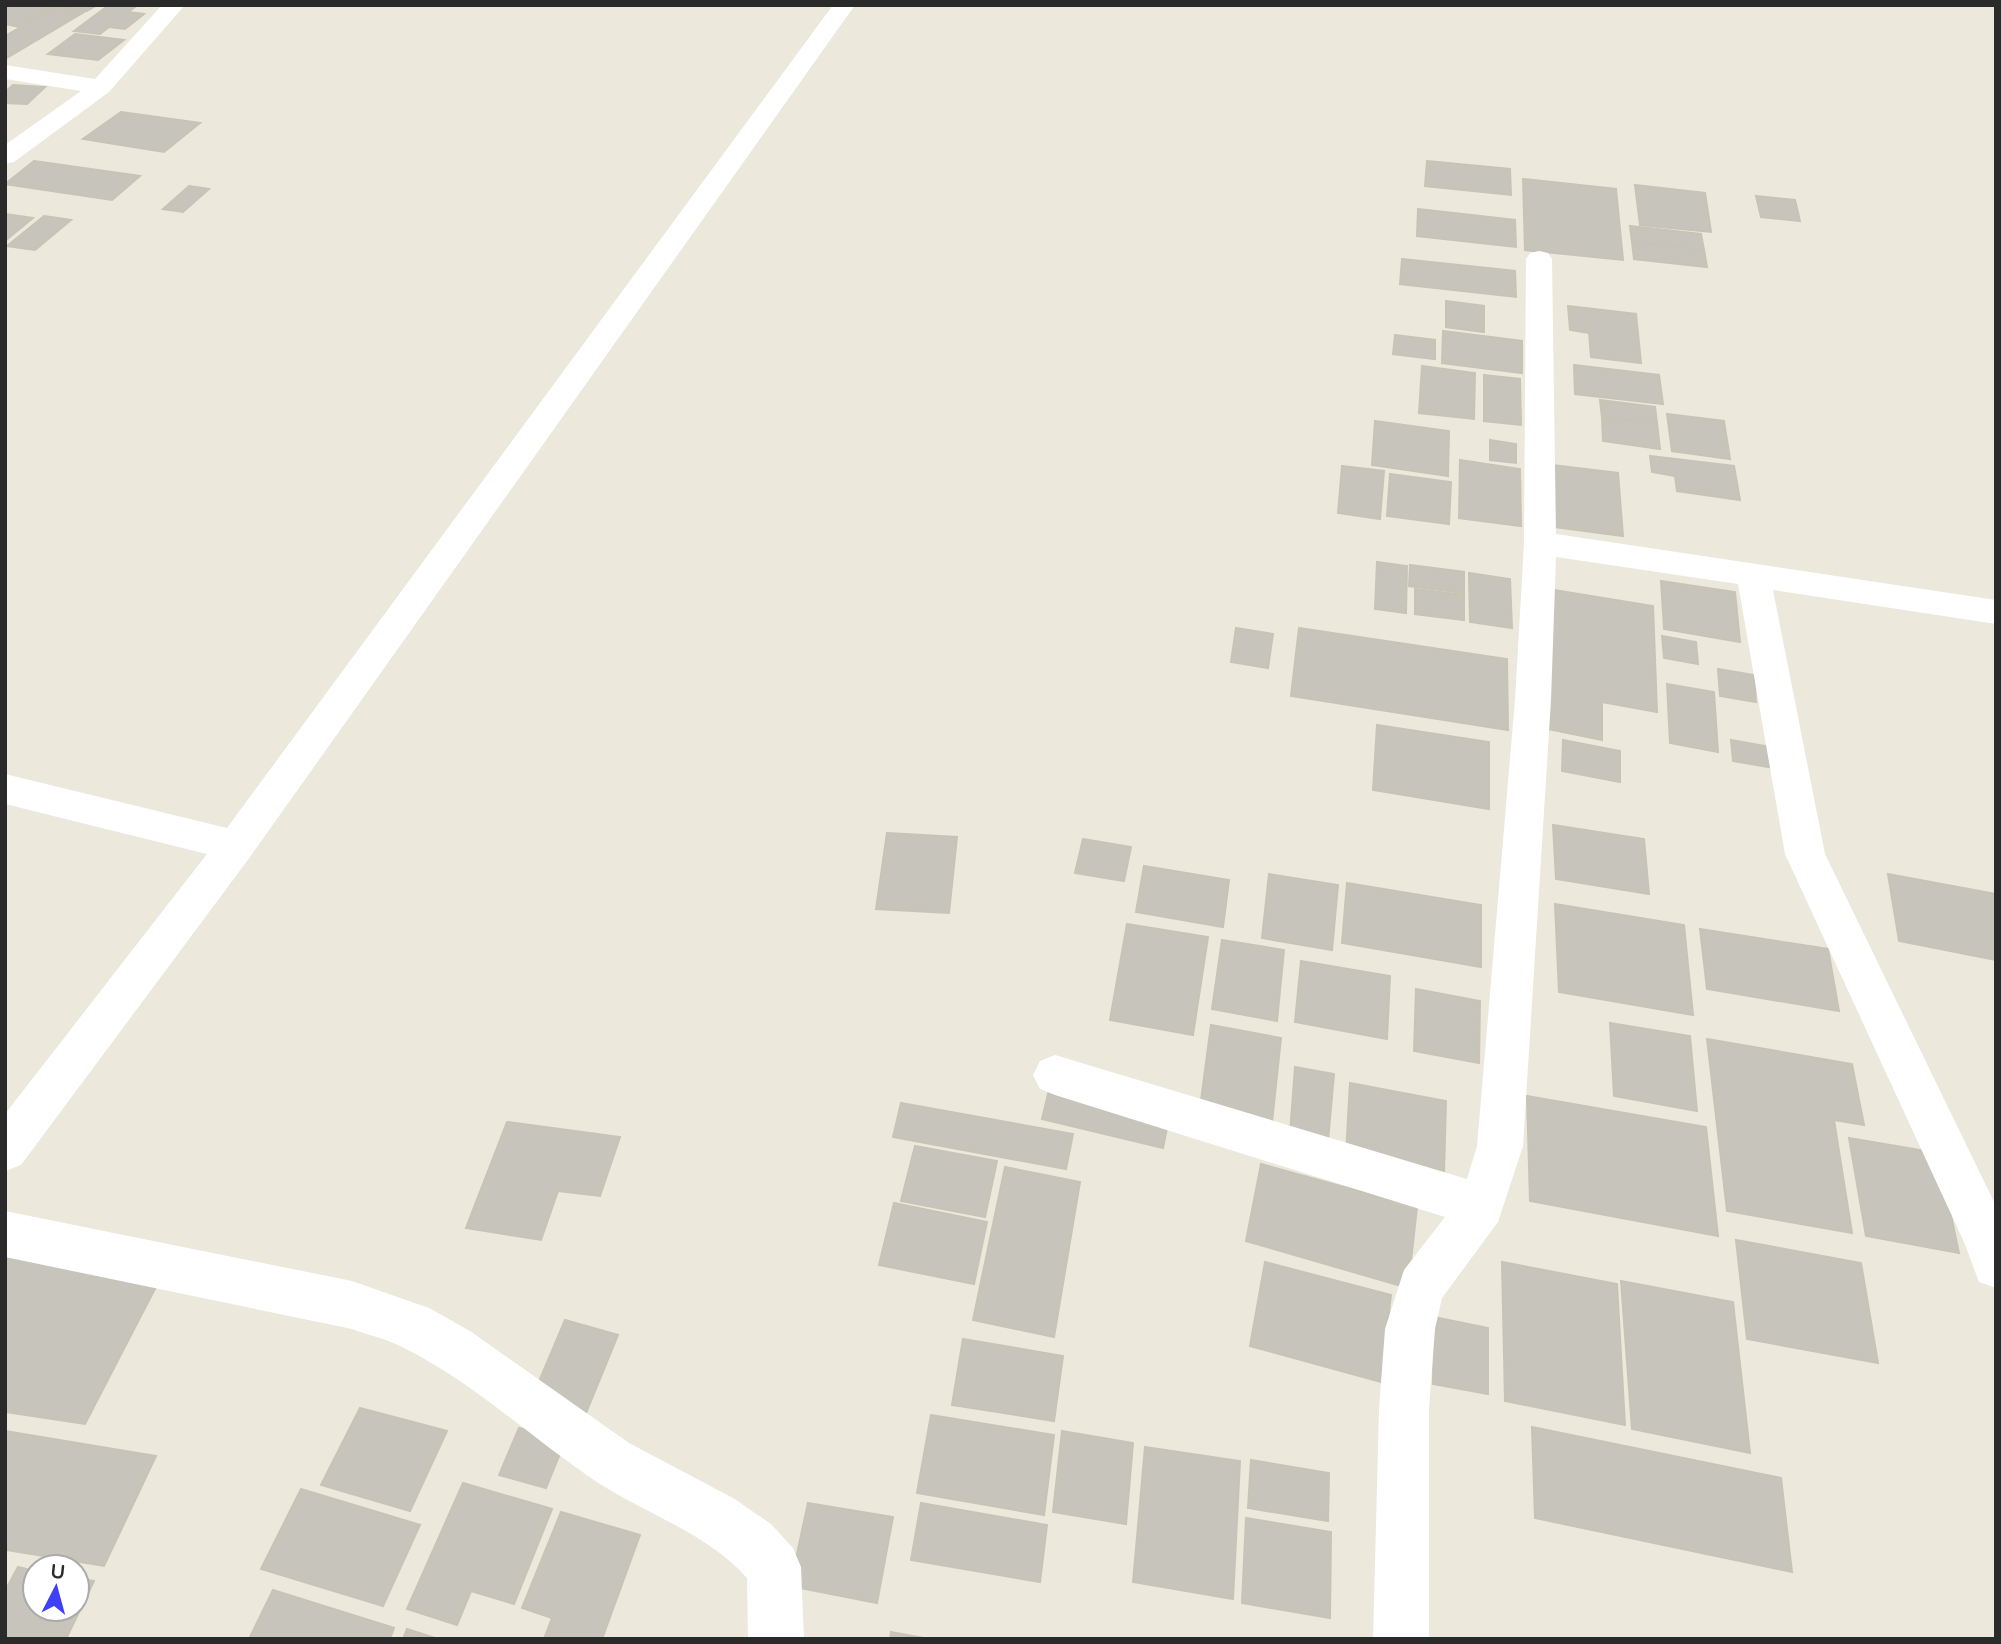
<svg xmlns="http://www.w3.org/2000/svg" width="2001" height="1644" font-family="'Varela Round',sans-serif">
<style>
.building{fill:#c7c4bc;stroke:#c7c4b6;stroke-width:2}
.lines{fill:none;stroke-linecap:round;stroke-linejoin:round}
.street{fill:#fff;fill-rule:evenodd}
</style>
<rect width="100%" height="100%" fill="#ece8dc"/>
<g class="building">
<polygon points="8,5 45,5 53,7 19,27 5,24 5,7"/>
<polygon points="53,5 97,5 87,11"/>
<polygon points="109,5 138,5 128,12 144,14 125,29 109,27 100,34 74,31"/>
<polygon points="56,7 84,12 5,59 5,36"/>
<polygon points="75,34 124,40 98,60 48,54"/>
<polygon points="13,85 45,87 27,104 5,103 5,92"/>
<polygon points="121,112 200,123 164,152 83,139"/>
<polygon points="34,161 140,176 112,200 5,184"/>
<polygon points="1427,161 1510,169 1511,195 1425,186"/>
<polygon points="1523,179 1616,189 1623,260 1525,250"/>
<polygon points="1635,185 1705,193 1711,232 1640,225"/>
<polygon points="189,186 209,189 183,212 163,209"/>
<polygon points="1756,196 1795,200 1800,221 1761,217"/>
<polygon points="1418,209 1515,220 1516,247 1417,236"/>
<polygon points="5,214 33,218 5,241"/>
<polygon points="44,216 71,220 35,250 7,246"/>
<polygon points="1630,226 1701,234 1704,250 1632,242"/>
<polygon points="1632,242 1704,250 1707,267 1634,259"/>
<polygon points="1402,259 1515,271 1516,297 1400,284"/>
<polygon points="1446,301 1484,306 1484,332 1446,327"/>
<polygon points="1568,306 1636,314 1641,363 1591,357 1589,333 1570,330"/>
<polygon points="1443,331 1522,341 1522,373 1442,363"/>
<polygon points="1395,335 1435,340 1435,359 1393,354"/>
<polygon points="1574,365 1659,375 1663,404 1575,394"/>
<polygon points="1422,366 1475,373 1474,419 1419,413"/>
<polygon points="1484,375 1520,379 1521,425 1484,421"/>
<polygon points="1600,400 1655,407 1657,423 1602,417"/>
<polygon points="1667,414 1724,421 1730,459 1672,451"/>
<polygon points="1602,417 1657,423 1660,449 1603,441"/>
<polygon points="1375,421 1449,431 1448,476 1372,465"/>
<polygon points="1490,440 1516,444 1516,463 1490,460"/>
<polygon points="1650,456 1734,466 1740,500 1677,491 1675,476 1652,472"/>
<polygon points="1460,460 1520,469 1521,526 1459,518"/>
<polygon points="1552,465 1618,473 1623,536 1555,527"/>
<polygon points="1342,466 1384,471 1380,519 1338,513"/>
<polygon points="1390,474 1451,482 1449,524 1387,516"/>
<polygon points="1377,562 1407,566 1406,613 1375,609"/>
<polygon points="1410,565 1464,572 1464,593 1409,586"/>
<polygon points="1469,573 1510,579 1512,628 1470,622"/>
<polygon points="1661,581 1735,592 1740,642 1664,629"/>
<polygon points="1415,589 1464,595 1464,620 1415,614"/>
<polygon points="1548,589 1653,606 1657,712 1602,702 1602,740 1543,728"/>
<polygon points="1236,628 1273,634 1268,668 1231,662"/>
<polygon points="1299,628 1507,659 1508,730 1291,696"/>
<polygon points="1662,636 1696,642 1698,664 1664,658"/>
<polygon points="1718,669 1754,675 1756,702 1720,696"/>
<polygon points="1667,684 1714,692 1718,752 1670,743"/>
<polygon points="1377,725 1489,742 1489,809 1373,790"/>
<polygon points="1563,740 1620,751 1620,782 1562,771"/>
<polygon points="1731,740 1771,747 1774,768 1733,761"/>
<polygon points="1553,825 1644,839 1649,894 1556,879"/>
<polygon points="887,833 957,837 949,913 876,909"/>
<polygon points="1083,839 1131,847 1124,881 1075,873"/>
<polygon points="1144,866 1229,880 1223,927 1136,912"/>
<polygon points="1269,874 1338,885 1332,950 1262,938"/>
<polygon points="1888,874 1996,894 1996,960 1899,941"/>
<polygon points="1347,883 1481,905 1481,967 1342,943"/>
<polygon points="1555,904 1684,925 1693,1015 1559,992"/>
<polygon points="1127,924 1208,937 1193,1035 1110,1020"/>
<polygon points="1700,929 1828,949 1839,1011 1707,989"/>
<polygon points="1222,940 1284,950 1277,1021 1212,1009"/>
<polygon points="1301,961 1390,976 1387,1039 1295,1022"/>
<polygon points="1416,989 1480,1001 1479,1063 1414,1051"/>
<polygon points="1610,1023 1690,1036 1697,1111 1614,1096"/>
<polygon points="1211,1025 1281,1038 1272,1122 1200,1108"/>
<polygon points="1707,1039 1852,1064 1864,1125 1834,1120 1852,1233 1727,1211"/>
<polygon points="1295,1067 1334,1074 1328,1141 1290,1134"/>
<polygon points="1350,1083 1446,1101 1444,1173 1346,1154"/>
<polygon points="1049,1090 1169,1118 1163,1148 1042,1119"/>
<polygon points="1527,1096 1706,1127 1718,1236 1530,1201"/>
<polygon points="901,1103 1073,1134 1066,1169 893,1137"/>
<polygon points="507,1122 620,1137 600,1196 558,1191 541,1240 466,1228"/>
<polygon points="1849,1138 1938,1153 1959,1253 1866,1236"/>
<polygon points="915,1146 997,1161 985,1217 901,1201"/>
<polygon points="1261,1164 1417,1207 1408,1288 1246,1241"/>
<polygon points="1005,1167 1080,1182 1054,1337 973,1320"/>
<polygon points="894,1203 987,1222 974,1284 879,1265"/>
<polygon points="1736,1240 1861,1263 1878,1363 1747,1339"/>
<polygon points="5,1258 159,1281 85,1424 5,1412"/>
<polygon points="1265,1262 1391,1295 1381,1382 1250,1346"/>
<polygon points="1502,1262 1617,1284 1625,1425 1505,1401"/>
<polygon points="1621,1281 1733,1302 1750,1453 1632,1429"/>
<polygon points="1434,1317 1488,1328 1488,1394 1433,1384"/>
<polygon points="565,1320 618,1335 586,1413 532,1398"/>
<polygon points="963,1339 1063,1356 1054,1421 952,1405"/>
<polygon points="360,1408 447,1431 410,1511 321,1485"/>
<polygon points="931,1415 1054,1435 1044,1515 917,1493"/>
<polygon points="1532,1427 1781,1478 1792,1572 1535,1518"/>
<polygon points="519,1428 566,1439 546,1488 499,1475"/>
<polygon points="5,1431 156,1456 104,1566 7,1550 5,1553"/>
<polygon points="1062,1431 1133,1443 1126,1524 1053,1512"/>
<polygon points="1145,1447 1240,1461 1233,1599 1133,1582"/>
<polygon points="1251,1460 1329,1473 1328,1521 1248,1508"/>
<polygon points="463,1483 552,1509 514,1604 471,1591 457,1625 407,1609"/>
<polygon points="301,1489 420,1525 383,1606 261,1569"/>
<polygon points="808,1503 893,1517 877,1603 790,1586"/>
<polygon points="921,1503 1047,1525 1040,1582 911,1560"/>
<polygon points="561,1512 640,1535 602,1639 544,1639 552,1618 522,1608"/>
<polygon points="1246,1518 1331,1532 1330,1618 1242,1603"/>
<polygon points="18,1567 35,1571 35,1609 77,1609 77,1578 94,1581 66,1639 5,1639 5,1591"/>
<polygon points="273,1590 394,1628 390,1639 249,1639"/>
<polygon points="407,1629 438,1639 403,1639"/>
<polygon points="891,1632 929,1639 890,1639"/>
</g>
<g class="lines">
<g class="street">
<polygon points="162,5 185,5 109,92 14,162 5,164 5,145 81,91 5,79 5,65 95,79"/>
<polygon points="833,5 855,5 250,857 21,1165 5,1171 5,1114 207,854 5,804 5,774 227,828"/>
<polygon points="1539,251 1548,253 1552,259 1556,534 1996,600 1996,624 1773,590 1825,854 1996,1206 1996,1288 1979,1282 1964,1242 1785,854 1738,584 1556,557 1551,700 1523,1146 1498,1222 1442,1298 1435,1329 1429,1409 1429,1639 1373,1639 1379,1409 1385,1329 1404,1270 1445,1217 1055,1095 1040,1089 1033,1075 1040,1061 1055,1055 1467,1179 1477,1146 1515,700 1524,543 1526,259 1530,253"/>
<path d="M5 1211 352 1281 429 1308 470 1331 629 1443 733 1498 771 1524 793 1548 801 1567 804 1639H748L747 1578C705 1531 642 1513 591 1478 528 1435 470 1380 402 1347 387 1339 368 1335 352 1329L5 1257Z"/>
</g>
</g>
<rect width="2001" height="1644" fill="none" stroke="#2a2a2a" stroke-width="14"/>
<g transform="translate(56 1588) rotate(6)"><circle r="33" fill="#ffffff" stroke="#aaaaaa" stroke-width="2"/>
<path d="M0-5L12 26L0 18L-12 26Z" fill="#3e41f7"/>
<text y="-10" font-size="19" font-weight="bold" text-anchor="middle" fill="#2a2a2a">U</text>
</g>
</svg>
